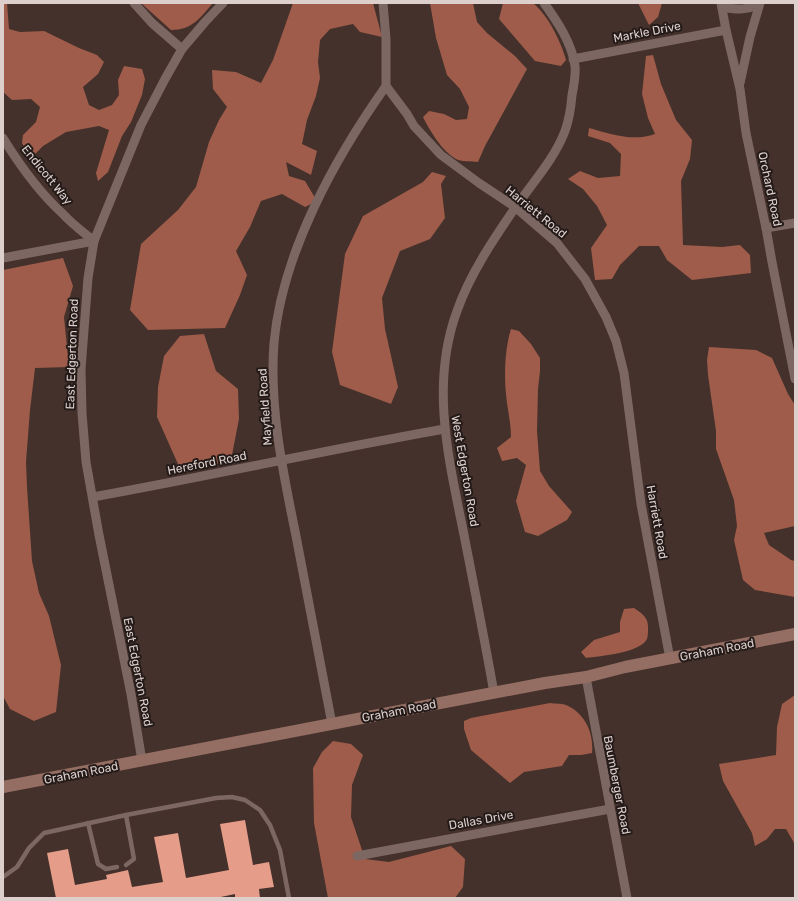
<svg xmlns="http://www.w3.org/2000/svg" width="798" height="901" font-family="Rubik,sans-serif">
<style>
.forest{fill:#9f5c4a}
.building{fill:#e59c88}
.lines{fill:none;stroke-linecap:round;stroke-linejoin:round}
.lane{stroke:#7d6762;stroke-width:4.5}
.street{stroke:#7d6762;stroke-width:9}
.secondary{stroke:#946d63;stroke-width:12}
.labels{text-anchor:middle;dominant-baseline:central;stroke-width:4;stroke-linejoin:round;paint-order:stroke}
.street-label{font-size:12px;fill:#dccfcc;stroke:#241b19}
</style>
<rect width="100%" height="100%" fill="#44312b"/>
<g class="forest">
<polygon points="3,3 7,3 9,29 20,32 44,31 79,48 97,55 104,62 98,74 83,87 89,105 99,110 112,105 119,95 118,80 124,66 142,69 145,79 142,95 131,122 122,136 108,172 98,181 96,173 109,130 99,126 66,132 43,146 31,158 22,143 23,135 36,122 40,107 31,99 12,100 3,92"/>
<path d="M141 3H213C200 18 192 30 171 30Z"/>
<polygon points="293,3 373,3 382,37 360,32 353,24 330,29 320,40 318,62 320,78 316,96 307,120 302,144 317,151 311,175 286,162 289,176 305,181 317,201 305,207 282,194 261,201 250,227 236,251 247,275 240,295 225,328 148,330 130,310 141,244 178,210 196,187 209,142 219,120 227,107 213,89 212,70 236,72 261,83 273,60"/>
<path d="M430 3H473L477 22 487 33 515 56 527 69 485 146 478 162C472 161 461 162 456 159 442 151 430 131 423 117L429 111 444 114 456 120 467 119 469 107 460 89 447 75 436 38Z"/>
<path d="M503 3H533C548 15 561 42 566 60L561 66 535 61 499 19Z"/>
<polygon points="638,3 662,3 658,17 649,25"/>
<path d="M653 55 661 84 676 120 692 140 690 159 681 181 683 245 722 247 740 245 750 255 751 273 692 280 667 260 659 246H639L620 265 612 279 595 280 591 248 607 225 597 206 583 189 568 179 580 171 598 178 620 176 621 154 610 143 588 136 589 128C610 134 634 142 655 134L648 118 642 94 646 56Z"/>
<polygon points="432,172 446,176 441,184 445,218 430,239 400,251 382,298 385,329 398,387 391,404 340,385 332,352 345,254 363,216 423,182"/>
<polygon points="63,258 73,286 64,317 69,367 35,368 30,410 26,462 27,487 32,561 39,593 49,616 61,665 56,712 34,721 10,709 3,696 3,270"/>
<path d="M511 329 519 331 531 344 540 358V371L538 389 537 431 540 471 549 486 572 512 567 520 538 536 525 532 516 501 526 465 517 458 502 461 497 448 511 437C511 422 507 408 506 394 504 374 505 348 511 329Z"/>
<polygon points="204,334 216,371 238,389 239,419 231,460 182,473 157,417 158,387 164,356 180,336"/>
<polygon points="709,347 756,350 772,358 788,394 795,405 795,526 764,533 769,545 791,560 795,561 795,597 755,590 743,580 734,540 737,526 734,500 716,449 716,431 708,375 707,360"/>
<path d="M634 608C643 614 649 618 648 630 648 632 648 636 647 639 640 653 600 656 586 658L581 652 594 640 620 632V622L624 609Z"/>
<polygon points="795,695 795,846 793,841 786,829 775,829 767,839 755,846 752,833 723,781 719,764 776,755 777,727 782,704"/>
<path d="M550 703C555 704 561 703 566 705 585 713 594 733 592 753L581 755H569L562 766 524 772 510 783 471 750 464 729V721L471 718Z"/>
<polygon points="333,741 351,744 363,755 352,785 351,817 365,859 389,862 451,846 465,859 463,887 455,898 328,898 314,823 313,768 322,752"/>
</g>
<polygon class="building" points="245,820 253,865 269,862 274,887 259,889 260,898 235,898 235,894 216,898 56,898 47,853 68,849 75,885 107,879 106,875 128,870 132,887 163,882 154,837 178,833 186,878 229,870 220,824"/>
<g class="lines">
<g class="lane">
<polyline points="126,815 134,859 126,865"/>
<polyline points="88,823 98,864 106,869 117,867"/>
<polyline points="3,877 17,867 29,848 44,833 126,815 216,798 232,797 245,800 260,810 270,825 280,850 289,898"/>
</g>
<g class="street">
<polyline points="134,3 152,23 182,49"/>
<polyline points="383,3 386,39 386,86 407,114 414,126 441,155 479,183 515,207 557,243 585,279 606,317 616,341 624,373 641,504 670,659"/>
<polyline points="721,3 726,30 740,89 746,133 766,228 772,262 795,379"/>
<path d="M722 7C737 10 744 10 759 5"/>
<polyline points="573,59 726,30"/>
<polyline points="740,83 750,37 760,3"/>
<path d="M3 138C19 164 40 193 63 214 72 224 83 232 94 241"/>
<polyline points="766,228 795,223"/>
<polyline points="3,258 94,241"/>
<path d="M93 497C210 476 326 450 444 429"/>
<polyline points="586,677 627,898"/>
<path d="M494 693C485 642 475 591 465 540 450 464 429 387 457 311 470 274 493 240 515 208 532 183 554 160 565 131 569 120 571 107 572 95 574 85 576 75 575 66 572 43 557 21 544 3"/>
<path d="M332 724C320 661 308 599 296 536 283 472 269 407 274 343 282 253 335 158 386 86"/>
<polyline points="142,761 131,694 99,535 86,462 82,413 81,369 88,278 94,241 141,125 165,79 182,49 205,22 223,3"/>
<polyline points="357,856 610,809"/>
</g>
<polyline class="secondary" points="3,787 545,683 586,677 625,667 795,634"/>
</g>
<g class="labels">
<g class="street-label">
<text transform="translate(647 32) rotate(-11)">Markle Drive</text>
<text transform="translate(47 175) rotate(51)">Endicott Way</text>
<text transform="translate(770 189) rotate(78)">Orchard Road</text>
<text transform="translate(536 212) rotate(39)">Harriett Road</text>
<text transform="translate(72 354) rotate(-88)">East Edgerton Road</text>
<text transform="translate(265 407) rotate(-94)">Mayfield Road</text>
<text transform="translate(207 463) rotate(-11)">Hereford Road</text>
<text transform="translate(465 471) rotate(80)">West Edgerton Road</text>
<text transform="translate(657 522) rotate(80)">Harriett Road</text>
<text transform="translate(717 650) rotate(-11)">Graham Road</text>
<text transform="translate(138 672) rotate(79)">East Edgerton Road</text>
<text transform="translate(399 711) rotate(-11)">Graham Road</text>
<text transform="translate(81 773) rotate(-11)">Graham Road</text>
<text transform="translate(617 785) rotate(79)">Baumberger Road</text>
<text transform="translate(481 820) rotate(-10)">Dallas Drive</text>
</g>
</g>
<rect width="798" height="901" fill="none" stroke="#dccfcc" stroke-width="8"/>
</svg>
